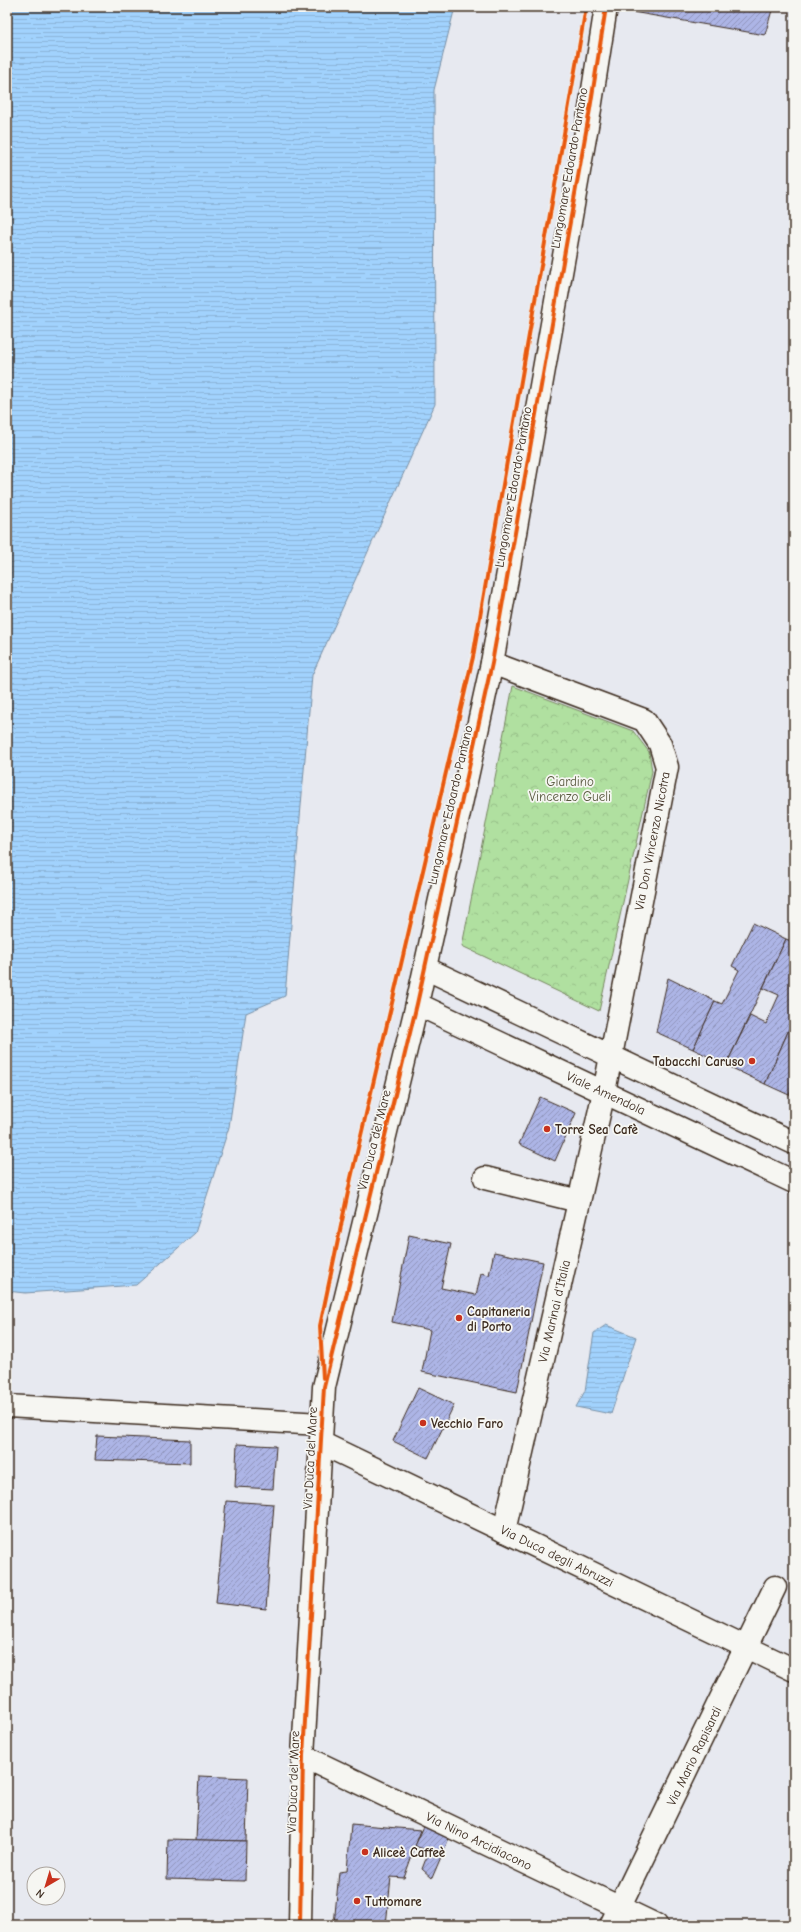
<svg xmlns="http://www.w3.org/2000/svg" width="801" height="1932" font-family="'Comic Neue',sans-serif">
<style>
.park{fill:url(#park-crowns);stroke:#76855f}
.water{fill:url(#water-rules);stroke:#788fa4}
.building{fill:url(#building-hatch);stroke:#3b2a1e}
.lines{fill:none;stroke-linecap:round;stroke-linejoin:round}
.minor-casing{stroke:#3b2a1e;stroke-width:25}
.minor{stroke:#f6f6f2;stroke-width:22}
.cycleway-casing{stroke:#f6f6f2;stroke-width:6}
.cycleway{stroke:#e8590c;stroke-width:4}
.poi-dot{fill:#c8321e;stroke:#f6f6f2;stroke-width:1.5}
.labels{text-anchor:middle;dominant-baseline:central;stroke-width:3.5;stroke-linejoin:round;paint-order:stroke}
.street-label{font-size:13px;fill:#3b2a1e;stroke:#f6f6f2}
.park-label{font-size:13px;fill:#58583e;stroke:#f6f6f2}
.poi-label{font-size:13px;font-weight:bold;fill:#3b2a1e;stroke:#f6f6f2;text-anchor:start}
</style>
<defs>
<pattern id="park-crowns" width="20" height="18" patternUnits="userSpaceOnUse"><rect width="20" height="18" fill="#b0e0a0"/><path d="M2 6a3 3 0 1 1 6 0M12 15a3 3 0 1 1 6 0" fill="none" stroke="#98c089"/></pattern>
<pattern id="water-rules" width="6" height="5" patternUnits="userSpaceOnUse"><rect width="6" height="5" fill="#a1d2fd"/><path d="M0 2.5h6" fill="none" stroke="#8cb4d8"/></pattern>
<pattern id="building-hatch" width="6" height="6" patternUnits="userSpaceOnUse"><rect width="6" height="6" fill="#adb5e6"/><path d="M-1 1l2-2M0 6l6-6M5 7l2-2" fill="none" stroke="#8e93ba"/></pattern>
</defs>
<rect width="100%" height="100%" fill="#e7e9f0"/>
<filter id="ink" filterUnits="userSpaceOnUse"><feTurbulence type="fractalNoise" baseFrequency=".025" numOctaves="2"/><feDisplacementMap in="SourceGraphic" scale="8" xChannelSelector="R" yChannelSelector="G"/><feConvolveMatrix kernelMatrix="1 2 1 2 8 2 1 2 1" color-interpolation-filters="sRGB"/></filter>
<g filter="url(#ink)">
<polygon class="park" points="513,686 633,731 649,752 652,771 599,1011 462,946"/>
<g class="water">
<polygon points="7,7 455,7 434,90 435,404 312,675 285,996 246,1013 229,1127 195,1233 136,1285 25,1293 7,1291"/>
<polygon points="606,1325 636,1337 611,1414 576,1407 585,1391 594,1333"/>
</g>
<g class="building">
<polygon points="622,7 753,7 772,10 765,35 621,10"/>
<polygon points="753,923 786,939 726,1065 693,1049 715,1001 722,1004 739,970 732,966"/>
<polygon points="786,939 794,942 794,1018 765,1084 726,1065 750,1016 766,1024 779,995 763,988"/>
<polygon points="668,978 715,1001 693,1049 656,1032"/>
<polygon points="794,1018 794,1084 789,1095 765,1084"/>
<polygon points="540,1097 576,1113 555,1161 519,1144"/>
<polygon points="409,1235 451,1244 441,1288 476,1295 481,1273 489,1275 494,1252 543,1262 517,1392 422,1372 430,1330 392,1322"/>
<polygon points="418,1388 454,1405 428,1458 393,1441"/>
<polygon points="97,1436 190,1440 190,1463 95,1460"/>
<polygon points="237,1444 276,1446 273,1489 235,1487"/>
<polygon points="226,1501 274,1504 266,1609 216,1603"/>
<polygon points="199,1776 248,1778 246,1841 196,1840"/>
<polygon points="351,1824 421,1830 404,1878 391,1877 386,1925 334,1925 339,1872 347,1871"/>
<polygon points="425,1824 450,1836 432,1878 422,1869 429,1851 415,1846"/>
<polygon points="168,1839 246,1841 245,1881 167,1879"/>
</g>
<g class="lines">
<defs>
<g id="minor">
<polyline points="492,663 644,720 660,744 667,767 604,1092 504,1531"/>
<polyline points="425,968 794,1143"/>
<polyline points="417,1004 794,1182"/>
<polyline points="485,1178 579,1201"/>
<polyline points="7,1406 321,1424"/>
<polyline points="321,1443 794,1670"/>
<polyline points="303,1756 656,1925"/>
<polyline points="300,1925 303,1756 324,1387 417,1004 492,663 590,109 606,7"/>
<polyline points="611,1925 775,1587"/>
</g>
</defs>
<use href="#minor" class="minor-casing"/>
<use href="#minor" class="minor"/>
<defs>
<g id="cycleway">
<polyline points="323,1378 320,1326 351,1178 473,657 586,7"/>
<polyline points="300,1925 303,1756 324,1387 417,1004 492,663 590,109 606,7"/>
</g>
</defs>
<use href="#cycleway" class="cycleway-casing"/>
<use href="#cycleway" class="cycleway"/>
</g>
</g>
<g class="poi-dot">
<circle cx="752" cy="1061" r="4"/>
<circle cx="547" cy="1129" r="4"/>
<circle cx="459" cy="1318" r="4"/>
<circle cx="423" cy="1423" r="4"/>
<circle cx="365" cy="1852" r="4"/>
<circle cx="357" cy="1901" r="4"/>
</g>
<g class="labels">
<g class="street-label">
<text transform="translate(569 168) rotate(-80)">Lungomare Edoardo Pantano</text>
<text transform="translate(513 487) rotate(-80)">Lungomare Edoardo Pantano</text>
<text transform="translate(450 805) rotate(-77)">Lungomare Edoardo Pantano</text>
<text transform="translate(652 841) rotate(-79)">Via Don Vincenzo Nicotra</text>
<text transform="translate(606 1093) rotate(25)">Viale Amendola</text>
<text transform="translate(374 1140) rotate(-76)">Via Duca del Mare</text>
<text transform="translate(554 1311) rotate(-77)">Via Marinai d'Italia</text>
<text transform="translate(310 1458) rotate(-87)">Via Duca del Mare</text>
<text transform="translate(557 1556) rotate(26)">Via Duca degli Abruzzi</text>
<text transform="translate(694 1756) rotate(-64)">Via Mario Rapisardi</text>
<text transform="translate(293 1782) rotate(-88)">Via Duca del Mare</text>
<text transform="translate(479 1841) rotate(26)">Via Nino Arcidiacono</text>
</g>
<g class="park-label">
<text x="570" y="781">Giardino<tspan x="570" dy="15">Vincenzo Gueli</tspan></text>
</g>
<g class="poi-label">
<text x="744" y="1061" text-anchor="end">Tabacchi Caruso</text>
<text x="555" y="1129">Torre Sea Cafè</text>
<text x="467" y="1311">Capitaneria<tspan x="467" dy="15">di Porto</tspan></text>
<text x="431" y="1423">Vecchio Faro</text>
<text x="373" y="1852">Aliceè Caffeè</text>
<text x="365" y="1901">Tuttomare</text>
</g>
</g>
<rect width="801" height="1932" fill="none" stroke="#f6f6f2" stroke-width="24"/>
<rect x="12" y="12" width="777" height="1908" fill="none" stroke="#3b2a1e" stroke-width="1.5" filter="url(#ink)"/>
<g transform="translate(46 1886) rotate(218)"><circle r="19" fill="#f6f6f2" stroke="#aba49d"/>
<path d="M0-3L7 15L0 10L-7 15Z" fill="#c8321e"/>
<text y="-6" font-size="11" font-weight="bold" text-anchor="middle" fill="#3b2a1e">N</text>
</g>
</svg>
